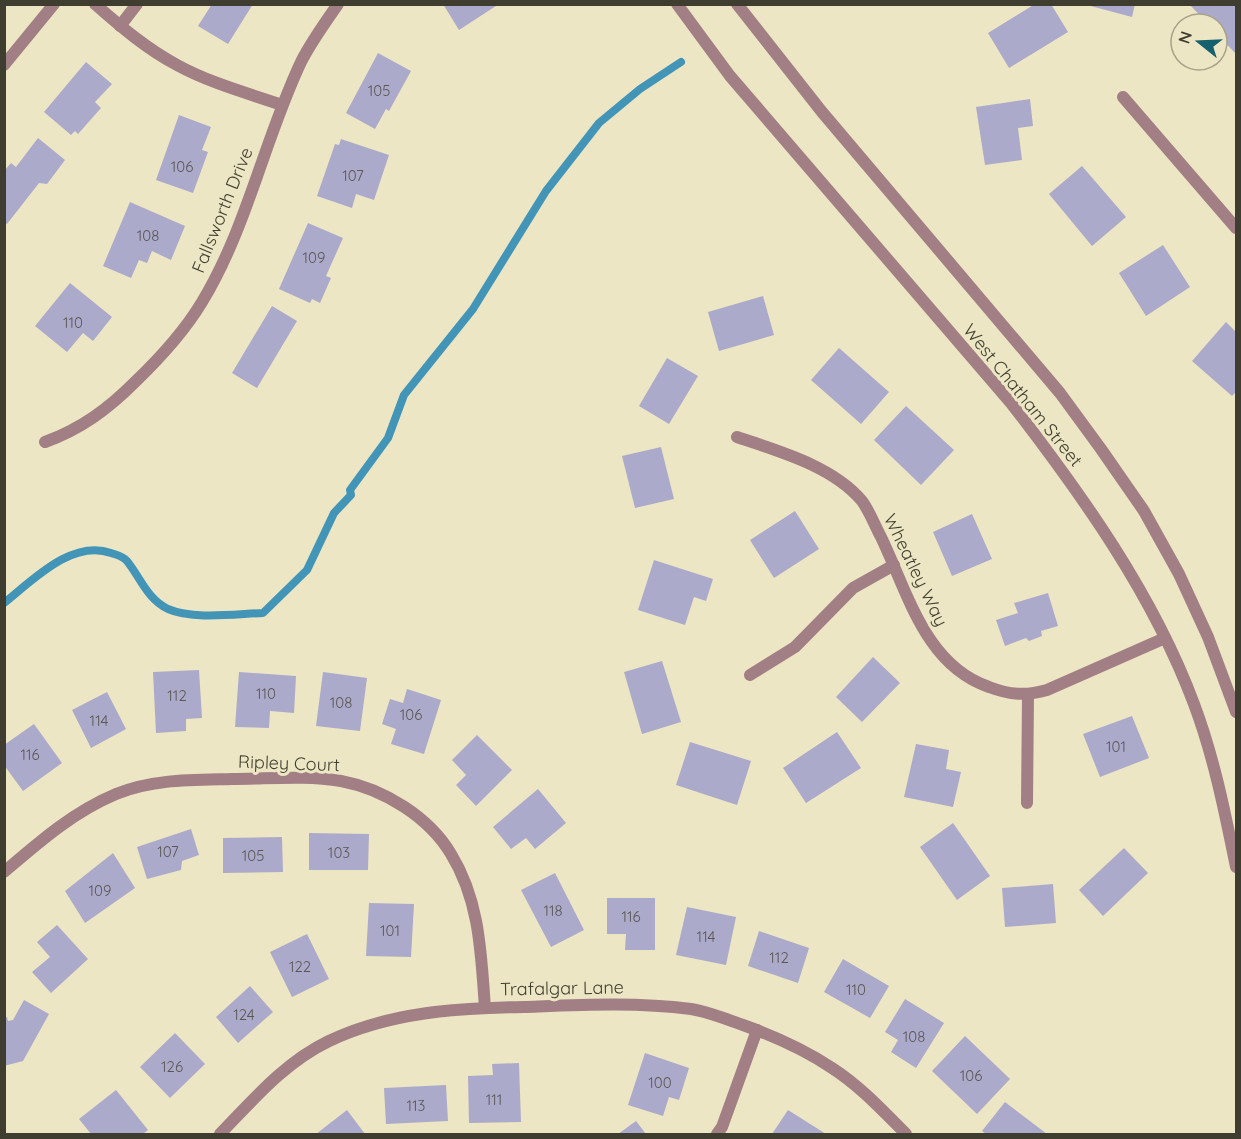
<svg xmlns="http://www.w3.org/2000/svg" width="1241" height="1139" font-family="Quicksand,sans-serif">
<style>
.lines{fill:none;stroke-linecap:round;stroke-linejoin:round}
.stream{stroke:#4395b7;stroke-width:8}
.building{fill:#acaaca}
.minor{stroke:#a27f84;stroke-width:12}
.tertiary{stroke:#a27f84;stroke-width:12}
.labels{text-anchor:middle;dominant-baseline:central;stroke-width:6;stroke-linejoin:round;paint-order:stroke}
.number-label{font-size:15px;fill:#5a5856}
.street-label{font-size:18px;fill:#3f3d2f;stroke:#ece6c4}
</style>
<rect width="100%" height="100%" fill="#ece6c4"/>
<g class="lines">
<path class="stream" d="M4 603C33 580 72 539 111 553 117 555 123 556 127 561 140 577 147 599 168 609 193 620 235 614 263 613L307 570 334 513 351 495 350 490 388 438 404 395 473 309 546 191 599 123 640 89 681 62"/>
</g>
<g class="building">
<polygon points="212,4 253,4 228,44 198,26"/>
<polygon points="443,4 499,4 459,30"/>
<polygon points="1035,4 1051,4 1068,32 1009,68 988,33"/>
<polygon points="1083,4 1135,4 1132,17"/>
<polygon points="1189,4 1236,4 1236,54 1217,34 1217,24 1208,24"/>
<polygon points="378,53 411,71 389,111 386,109 375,129 346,113"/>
<polygon points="86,62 112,84 95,102 101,108 78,134 75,131 71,135 44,112"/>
<polygon points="1030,99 1033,126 1018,128 1022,160 985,165 976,107"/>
<polygon points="179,115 211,127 202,150 208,152 193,193 156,180"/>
<polygon points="38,138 65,160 47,184 39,183 7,224 4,222 4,171 11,163 16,167"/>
<polygon points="341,139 389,155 374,200 356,194 352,208 317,196 335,144 339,145"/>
<polygon points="1082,166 1126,217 1092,246 1049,194"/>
<polygon points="130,202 185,226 171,260 152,251 147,263 139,260 131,278 103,266"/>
<polygon points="308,223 343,238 326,276 331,278 320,303 312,299 310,303 279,289"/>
<polygon points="1163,245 1190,287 1146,316 1119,273"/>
<polygon points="70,283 112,317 93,341 83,333 67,352 35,326"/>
<polygon points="763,296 774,335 719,351 708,312"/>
<polygon points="272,306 297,321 257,388 232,373"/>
<polygon points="1226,322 1236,332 1236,392 1232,396 1192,361"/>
<polygon points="839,348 889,392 861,424 811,380"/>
<polygon points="667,358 698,376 669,424 639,406"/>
<polygon points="906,406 954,450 921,485 874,440"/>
<polygon points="661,447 674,499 635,508 622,456"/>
<polygon points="795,511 819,549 774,578 750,540"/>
<polygon points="972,514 992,559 952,576 933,532"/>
<polygon points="654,560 713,579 706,601 694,597 685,625 638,610"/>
<polygon points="1048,593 1058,626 1041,631 1042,636 1029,641 1026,638 1005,646 996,620 1018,613 1014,603"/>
<polygon points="873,657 900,683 862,722 836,697"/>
<polygon points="662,661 681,722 642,734 624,672"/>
<polygon points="199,670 202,718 186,719 186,731 156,733 153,672"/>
<polygon points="239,672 296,676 294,713 270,711 269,728 235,727"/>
<polygon points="323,672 367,678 360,731 316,726"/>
<polygon points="407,689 441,700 424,754 391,744 396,729 382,724 390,699 403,703"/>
<polygon points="107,692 126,729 91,748 72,710"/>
<polygon points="1132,716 1149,758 1100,777 1083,734"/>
<polygon points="34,724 62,763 23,791 4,765 4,745"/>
<polygon points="837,732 861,768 806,803 783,768"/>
<polygon points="477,735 512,770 476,806 456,785 466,775 452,760"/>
<polygon points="690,742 751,761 737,805 676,785"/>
<polygon points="916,744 949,750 946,769 961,772 953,807 904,797"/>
<polygon points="538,789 566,823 535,849 526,838 511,849 493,827"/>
<polygon points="953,823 990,876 957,900 920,847"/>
<polygon points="191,829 199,855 182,861 181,870 147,879 137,847"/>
<polygon points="309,833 369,834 368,870 309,870"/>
<polygon points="282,837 283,872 223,873 223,838"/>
<polygon points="1124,848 1148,873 1103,916 1079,890"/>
<polygon points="113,853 135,888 85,923 65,891"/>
<polygon points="555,873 584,930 551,947 521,890"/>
<polygon points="1053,884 1056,923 1005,927 1002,888"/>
<polygon points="607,898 655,898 655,950 625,950 626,934 607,934"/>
<polygon points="369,903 414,904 411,957 366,956"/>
<polygon points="687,907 736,917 726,965 676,955"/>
<polygon points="57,925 88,959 51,993 32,972 50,957 37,942"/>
<polygon points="759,931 809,948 798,983 748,966"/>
<polygon points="307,934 329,979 292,997 270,952"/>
<polygon points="843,959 889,986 870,1018 824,992"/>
<polygon points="250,986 273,1012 238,1043 216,1017"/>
<polygon points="905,999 944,1023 916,1068 891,1052 898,1040 885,1032"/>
<polygon points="24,1000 49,1014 23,1061 4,1066 4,1017 7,1017 8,1021 13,1020"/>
<polygon points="175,1033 205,1064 170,1098 140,1067"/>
<polygon points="965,1036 1010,1079 977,1114 932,1071"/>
<polygon points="645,1053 689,1068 679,1100 669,1097 663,1116 628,1105"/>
<polygon points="519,1063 521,1122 469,1123 468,1076 493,1075 492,1064"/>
<polygon points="446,1085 448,1121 386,1124 384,1088"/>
<polygon points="116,1090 148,1130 143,1134 91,1134 79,1119"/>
<polygon points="1005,1102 1047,1134 986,1134 982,1131"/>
<polygon points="347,1110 365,1134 316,1134"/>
<polygon points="788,1110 826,1134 772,1134"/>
<polygon points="636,1121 646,1134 618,1134"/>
</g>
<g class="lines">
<g class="minor">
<path d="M95 4C121 27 147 49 177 65 210 83 247 93 282 105"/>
<polyline points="120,26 137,4"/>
<polyline points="4,65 54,4"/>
<polyline points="1123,97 1236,228"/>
<path d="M737 437C778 451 833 466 862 501 870 512 875 526 881 537 908 593 925 665 989 687 1010 695 1026 696 1047 690L1165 638"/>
<path d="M45 442C81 429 108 409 135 382 160 358 184 332 202 302 247 228 264 140 301 62 311 42 325 23 338 4"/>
<polyline points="750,675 795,647 853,588 894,565"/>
<polyline points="1027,803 1028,695"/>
<path d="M4 872C39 842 73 812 116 794 153 779 192 780 232 779 268 779 305 775 341 781 384 789 429 817 451 854 480 901 481 954 485 1008"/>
<path d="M220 1134C253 1100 285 1062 329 1041 390 1012 457 1008 524 1007 579 1005 635 1002 691 1009 709 1012 726 1019 743 1025 774 1036 805 1050 832 1068 860 1086 883 1111 906 1134"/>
<polyline points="717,1134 722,1127 757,1030"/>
</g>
<g class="tertiary">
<path d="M677 4 730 76 1011 403C1082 495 1153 594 1194 704 1214 757 1225 813 1236 867"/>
<polyline points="737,4 822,112 1060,393 1101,449 1144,511 1179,574 1208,637 1236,712"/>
</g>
</g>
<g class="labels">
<g class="number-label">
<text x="379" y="90">105</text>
<text x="182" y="166">106</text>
<text x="353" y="175">107</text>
<text x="148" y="235">108</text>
<text x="314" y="257">109</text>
<text x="73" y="322">110</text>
<text x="266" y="693">110</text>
<text x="177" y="695">112</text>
<text x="341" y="702">108</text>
<text x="411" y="714">106</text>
<text x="99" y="720">114</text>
<text x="1116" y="746">101</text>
<text x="30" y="754">116</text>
<text x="168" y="851">107</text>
<text x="339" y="852">103</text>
<text x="253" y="855">105</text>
<text x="100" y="890">109</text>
<text x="553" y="910">118</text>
<text x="631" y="916">116</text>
<text x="390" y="930">101</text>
<text x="706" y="936">114</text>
<text x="779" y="957">112</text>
<text x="300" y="966">122</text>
<text x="856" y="989">110</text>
<text x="244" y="1014">124</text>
<text x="914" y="1036">108</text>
<text x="172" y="1066">126</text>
<text x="971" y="1075">106</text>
<text x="660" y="1082">100</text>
<text x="494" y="1099">111</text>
<text x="416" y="1105">113</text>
</g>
<g class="street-label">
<text transform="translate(222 210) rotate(-68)">Fallsworth Drive</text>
<text transform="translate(1023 395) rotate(51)">West Chatham Street</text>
<text transform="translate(916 570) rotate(64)">Wheatley Way</text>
<text transform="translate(289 763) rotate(2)">Ripley Court</text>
<text transform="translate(562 988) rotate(-1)">Trafalgar Lane</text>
</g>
</g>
<rect width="1241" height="1139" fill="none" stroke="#3f3d2f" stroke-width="12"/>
<g transform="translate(1199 42) rotate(288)"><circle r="28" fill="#ece6c4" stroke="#a7a288" stroke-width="1.5"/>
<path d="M0-4.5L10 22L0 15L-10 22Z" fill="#15616d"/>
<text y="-9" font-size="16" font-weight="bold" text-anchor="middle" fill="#3f3d2f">N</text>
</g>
</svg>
